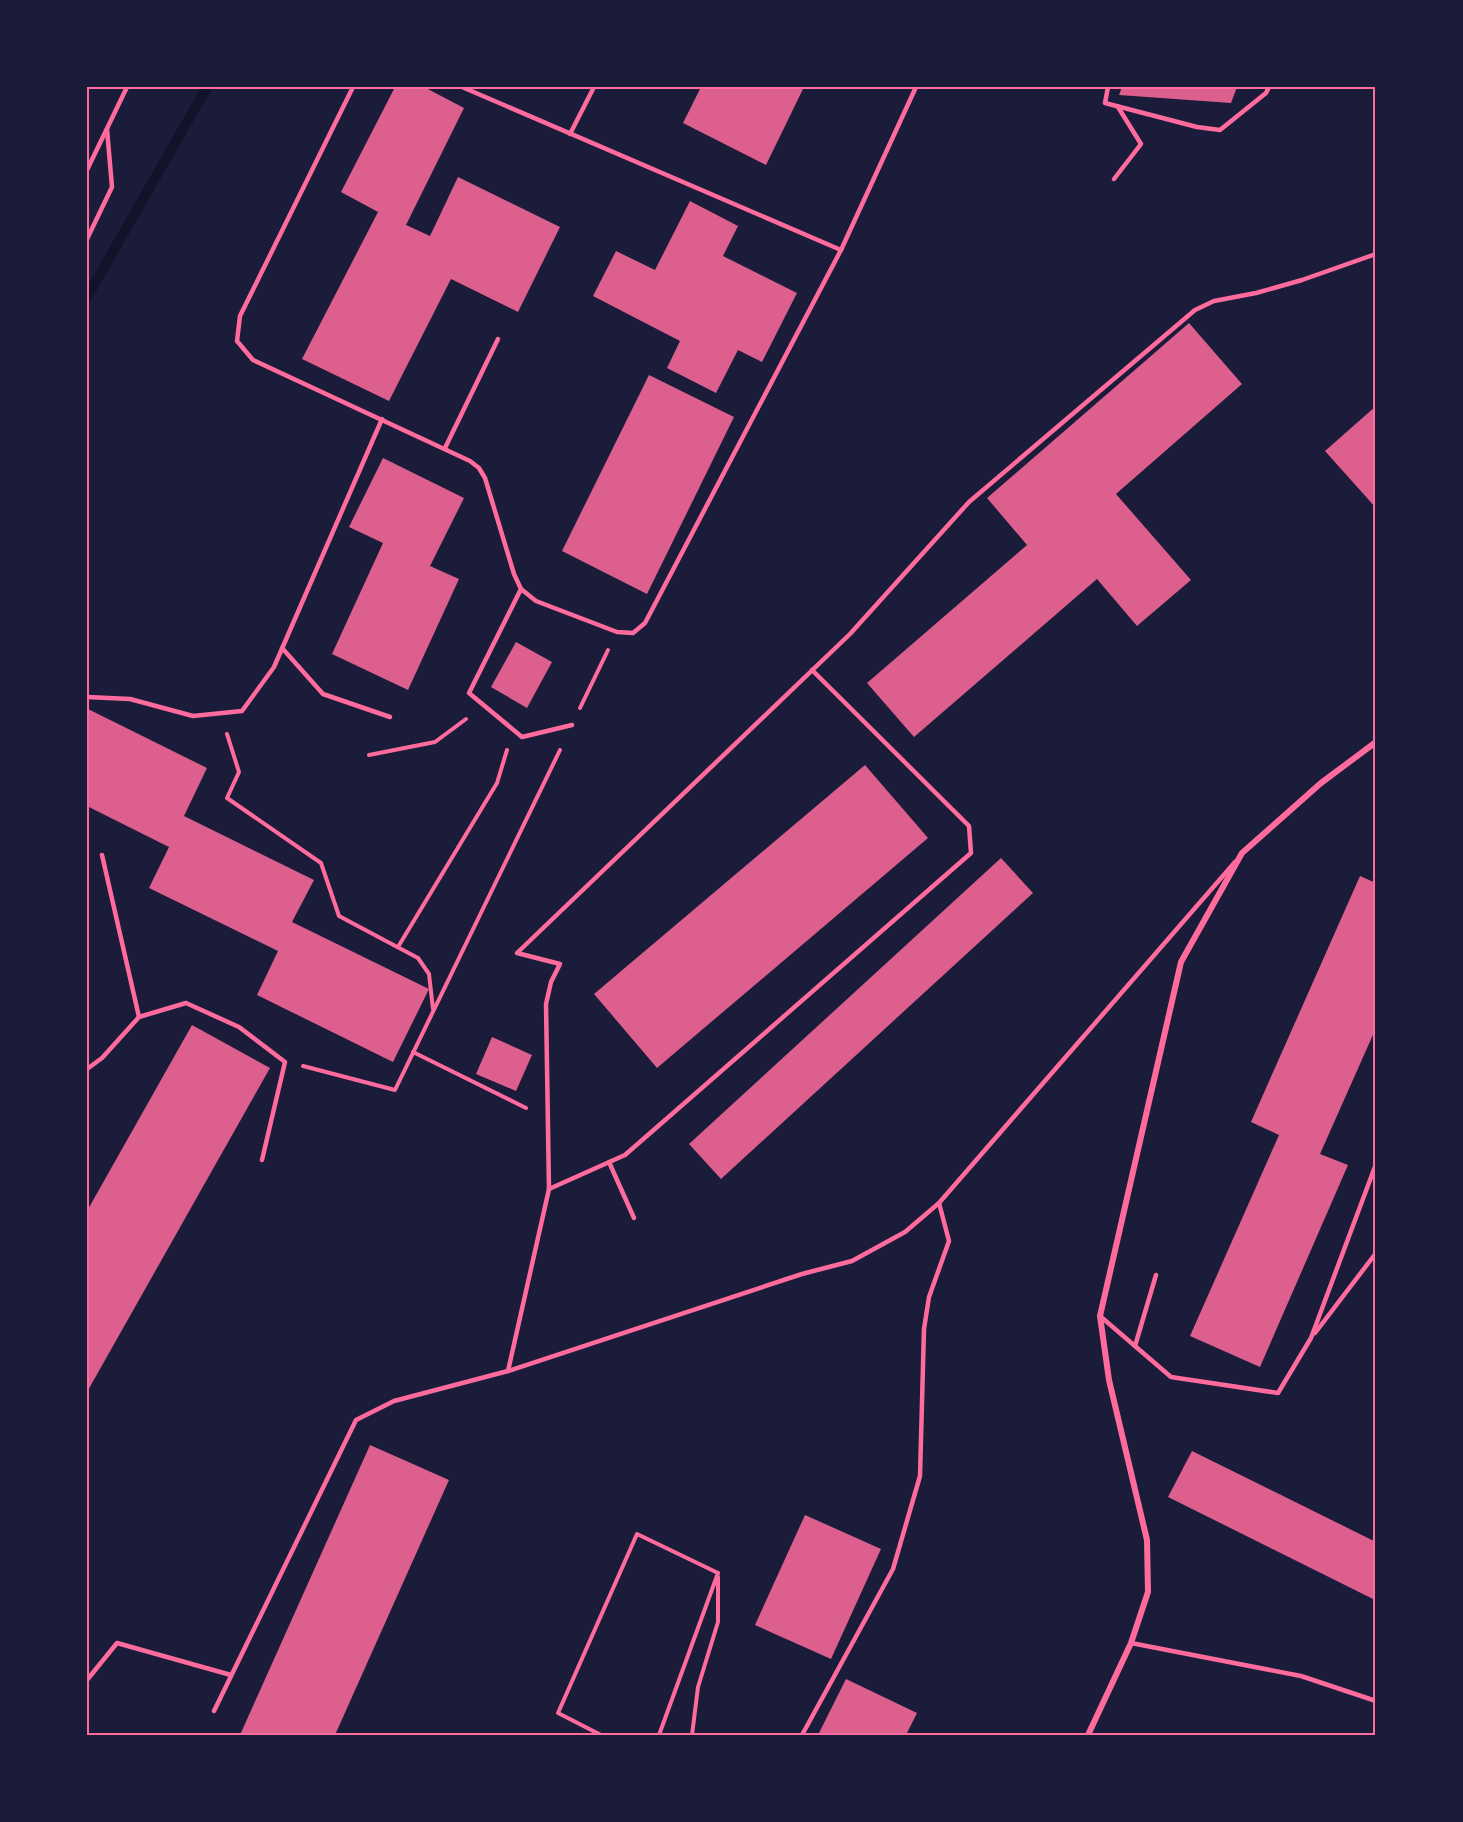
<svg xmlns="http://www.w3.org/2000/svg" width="1463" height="1822" font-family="'DM Sans',sans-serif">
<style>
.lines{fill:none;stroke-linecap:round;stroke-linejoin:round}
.stream{stroke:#12122b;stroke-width:10}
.building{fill:#dd5f8e}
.path{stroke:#ff6b9d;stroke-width:4}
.service{stroke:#ff6b9d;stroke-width:4.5}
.minor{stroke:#ff6b9d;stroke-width:6}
.neatline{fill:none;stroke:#ff6b9d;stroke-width:2}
</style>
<rect width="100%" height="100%" fill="#1b1b3a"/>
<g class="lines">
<polyline class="stream" points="87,297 207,87"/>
</g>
<g class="building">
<polygon points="395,87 424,87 464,108 406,225 430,236 458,177 560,227 518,312 451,279 389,401 302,359 378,212 341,192"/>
<polygon points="701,87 804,87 766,165 683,123"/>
<polygon points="1122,87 1237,87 1231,103 1119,95"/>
<polygon points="690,201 738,226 723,256 797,293 762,362 738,350 716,393 667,368 680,341 593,296 616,251 655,270"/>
<polygon points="1189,323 1242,384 1116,494 1191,580 1137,626 1097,579 914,737 867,683 1027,545 987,498"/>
<polygon points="649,375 734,417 647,594 562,551"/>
<polygon points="1376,406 1376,508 1325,451"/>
<polygon points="383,458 464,498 430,566 459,579 408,690 332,654 383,543 349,527"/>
<polygon points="516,642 552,662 527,708 491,687"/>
<polygon points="88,709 207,768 184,816 314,880 292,922 429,989 393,1062 257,995 278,951 149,888 169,847 87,806"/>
<polygon points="865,765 928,838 657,1068 594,994"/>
<polygon points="1001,858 1033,893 721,1179 689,1144"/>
<polygon points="1360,876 1376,883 1376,1028 1320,1154 1348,1165 1260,1367 1190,1336 1279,1135 1251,1122"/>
<polygon points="192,1025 270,1068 87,1392 87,1211"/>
<polygon points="492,1037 532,1055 516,1091 476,1074"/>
<polygon points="370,1445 449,1480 335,1735 240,1735"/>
<polygon points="1192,1451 1376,1542 1376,1592 1373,1599 1168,1497"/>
<polygon points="805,1515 881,1549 831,1659 755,1625"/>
<polygon points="846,1679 917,1713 906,1735 818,1735"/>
</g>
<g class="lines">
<g class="path">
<polyline points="580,708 608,650"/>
<polyline points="227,734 239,772 227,798 321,863 339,916 418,958 429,974 433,1009"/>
<polyline points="369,755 435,742 466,719"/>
<polyline points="398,947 497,783 507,750"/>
<polyline points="413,1052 526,1108"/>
<polyline points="303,1066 395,1090 560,750"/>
<polyline points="601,1735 558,1713 637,1534 718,1573"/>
<polyline points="659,1735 718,1573"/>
<polyline points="692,1735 698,1687 718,1622 718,1577"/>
</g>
<g class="service">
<polyline points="353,87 240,316 237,341 253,360 470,461 479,468 485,478 514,574 521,589 536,601 617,632 633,633 645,623 841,250 916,87"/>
<polyline points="462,87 841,250"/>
<polyline points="1108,87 1105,103 1197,127 1220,130 1266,93 1269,87"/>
<polyline points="570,134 594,87"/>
<polyline points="87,170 127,87"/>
<polyline points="1114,179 1141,144 1118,107"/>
<polyline points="87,239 112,187 107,129"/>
<polyline points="445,448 498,339"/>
<polyline points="521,589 469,693 522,737 572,725"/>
<polyline points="282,648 323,694 390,717"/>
<polyline points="87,697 130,699 193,716 242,711 274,667 382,419"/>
<polyline points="102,855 139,1017"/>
<polyline points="87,1069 102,1058 139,1017 186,1003 239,1027 285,1062 262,1160"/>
<polyline points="609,1162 634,1218"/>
<polyline points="549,1189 625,1155 971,853 969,826 812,670"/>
<polyline points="1100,1316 1171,1377 1278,1393 1311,1338 1376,1164"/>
<polyline points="1315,1333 1376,1253"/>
<polyline points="1135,1346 1156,1275"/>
<polyline points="508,1371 549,1189 546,1004 551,982 560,964 517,953 850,634 969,502 1195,310 1214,301 1256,293 1302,280 1376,254"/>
<polyline points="1131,1643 1301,1676 1376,1701"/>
<polyline points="87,1680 117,1643 231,1675"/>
<polyline points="214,1711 356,1420 394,1401 508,1371 802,1274 852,1261 905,1232 939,1203 1235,862"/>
<polyline points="802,1735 893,1569 920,1476 924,1329 929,1297 949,1241 939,1203"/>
</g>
<polyline class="minor" points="1088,1735 1131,1643 1148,1592 1147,1540 1109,1380 1100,1316 1181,962 1242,853 1321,783 1376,742"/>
</g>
<rect width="1463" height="1822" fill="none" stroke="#1b1b3a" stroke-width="177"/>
<rect x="88" y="88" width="1286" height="1646" class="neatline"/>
</svg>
